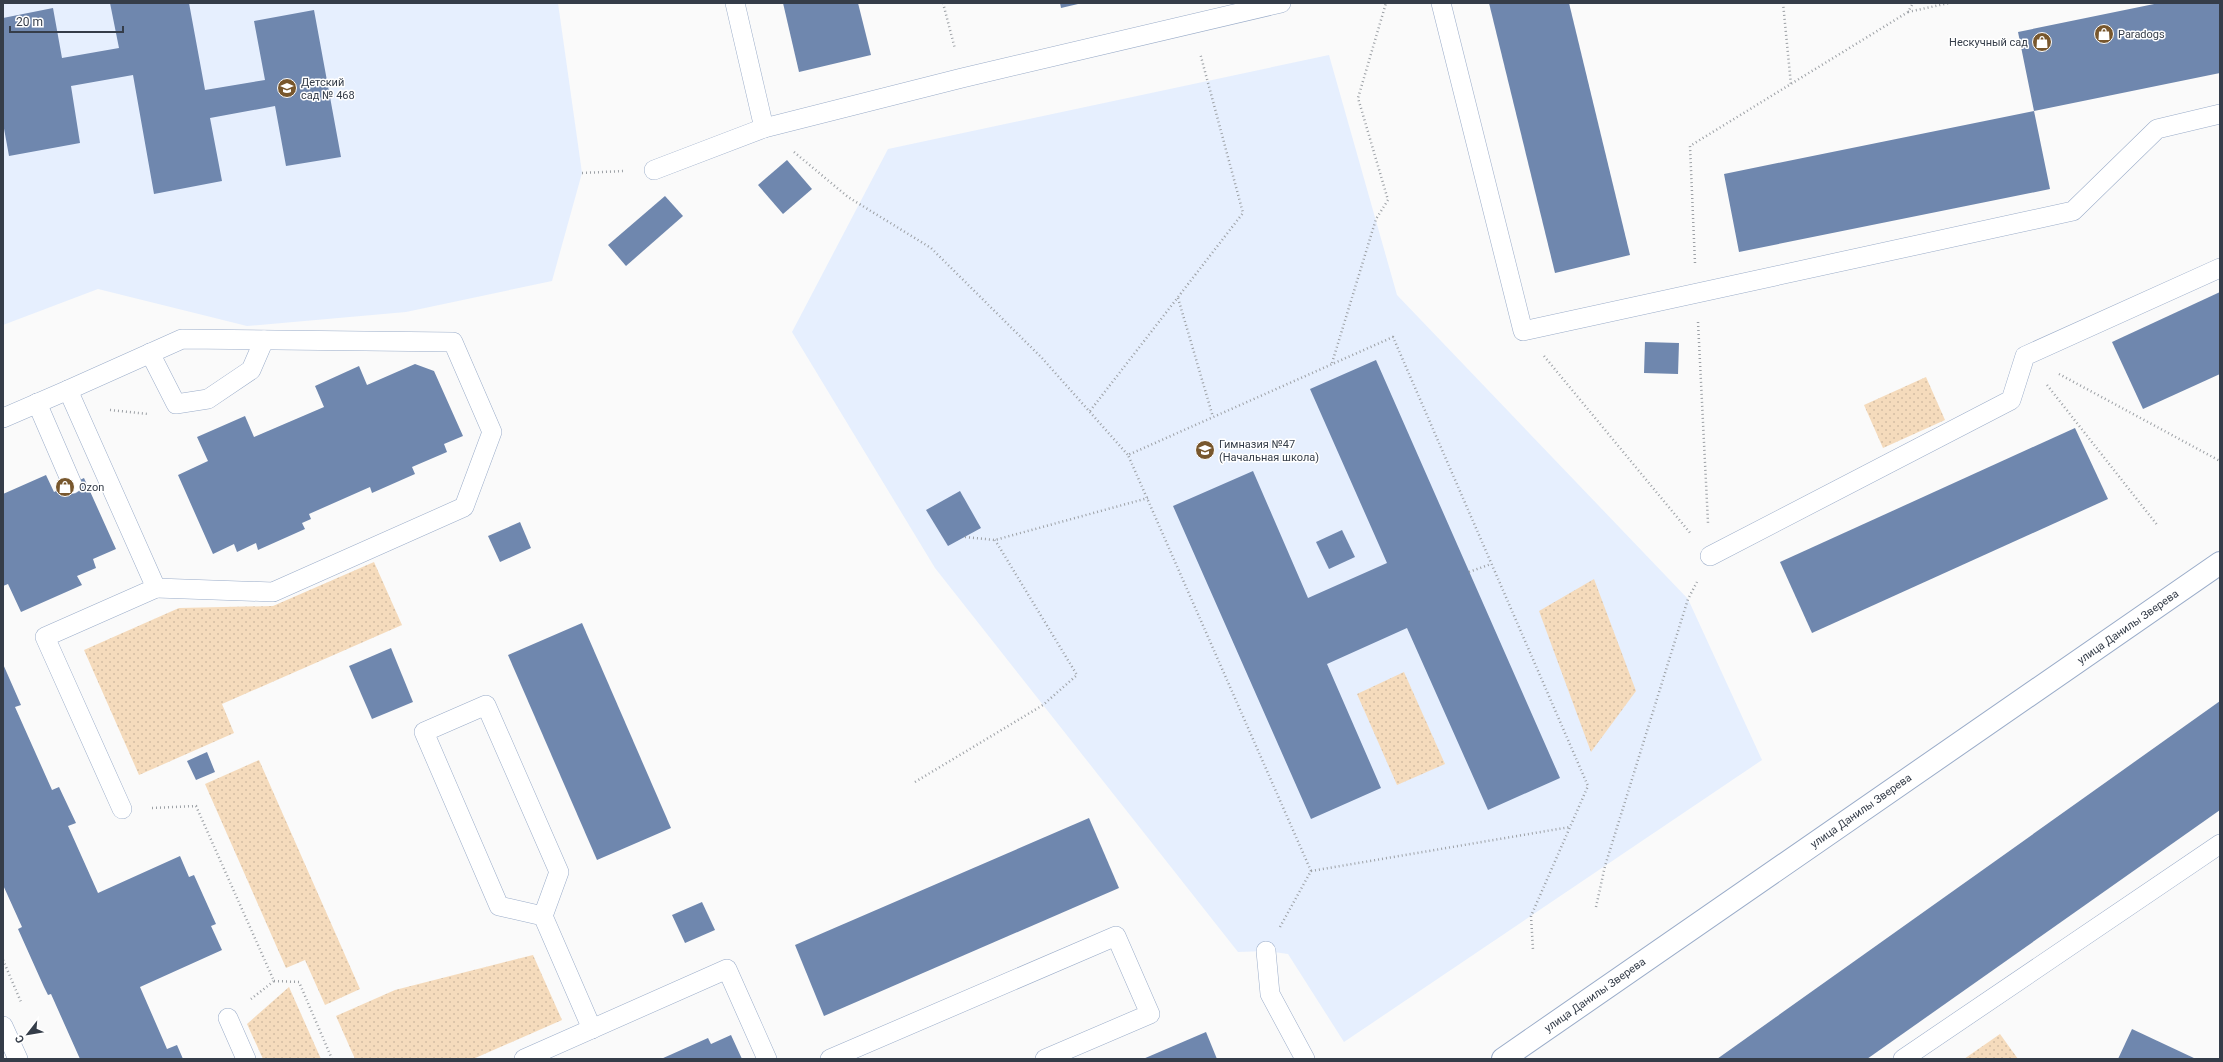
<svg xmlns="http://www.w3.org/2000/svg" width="2223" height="1062" font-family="Roboto,sans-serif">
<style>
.built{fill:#e6effe}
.grass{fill:url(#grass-dots)}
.building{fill:#6f87ae}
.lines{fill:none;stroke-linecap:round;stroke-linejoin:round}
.lane-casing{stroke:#9aacc9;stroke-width:20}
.secondary-casing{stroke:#9aacc9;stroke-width:24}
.path{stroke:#9ca0a5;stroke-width:2.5;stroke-dasharray:1 3;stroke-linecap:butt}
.lane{stroke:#fff;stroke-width:19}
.secondary{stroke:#fff;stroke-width:22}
.labels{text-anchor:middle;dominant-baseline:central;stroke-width:3;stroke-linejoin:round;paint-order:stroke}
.poi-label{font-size:11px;fill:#353d49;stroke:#fff;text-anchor:start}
.street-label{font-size:11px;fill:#353d49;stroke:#fff}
</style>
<defs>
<pattern id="grass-dots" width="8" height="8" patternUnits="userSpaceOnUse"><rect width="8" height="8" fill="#f5dbbc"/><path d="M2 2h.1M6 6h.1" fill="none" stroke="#d3bda3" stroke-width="1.8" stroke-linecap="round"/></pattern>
</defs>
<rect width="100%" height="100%" fill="#fafafa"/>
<g class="built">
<polygon points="3,3 558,3 582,173 552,281 406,312 247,326 98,289 3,325"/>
<polygon points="1329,55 1397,295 1688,599 1762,760 1344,1042 1288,954 1266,951 1238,952 935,568 792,332 888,149"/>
</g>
<g class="grass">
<polygon points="1926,377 1945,420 1883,448 1864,405"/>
<polygon points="374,562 402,625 222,704 234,733 139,775 84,650 179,608 273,606"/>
<polygon points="1594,579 1636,691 1591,752 1539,611"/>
<polygon points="1404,672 1445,764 1397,785 1357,694"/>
<polygon points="259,760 360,989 325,1005 305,960 286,968 205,784"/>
<polygon points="533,955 562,1020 473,1059 355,1059 336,1016 395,990"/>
<polygon points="289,987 321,1059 263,1059 247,1024"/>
<polygon points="2000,1034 2018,1059 1964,1059"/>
</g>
<g class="building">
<polygon points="110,3 189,3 205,90 265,80 254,21 314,10 341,157 286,166 275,106 210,118 222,181 154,194 133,75 71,86 80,143 9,156 3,123 3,18 53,8 62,58 119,48"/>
<polygon points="783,3 858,3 871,55 799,72"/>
<polygon points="1060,3 1078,3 1078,4 1061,8"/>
<polygon points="1489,3 1569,3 1630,255 1555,273"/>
<polygon points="2159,3 2220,3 2220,73 2034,111 2050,189 1739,252 1724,174 2034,111 2018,32"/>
<polygon points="787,160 812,189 783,214 758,185"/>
<polygon points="665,196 683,216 626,266 608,245"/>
<polygon points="2220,292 2220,374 2143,409 2112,342"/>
<polygon points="1645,342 1679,343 1678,374 1644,373"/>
<polygon points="1376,360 1560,778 1488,810 1407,628 1327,664 1381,788 1311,819 1173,506 1253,471 1308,598 1387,563 1310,389"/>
<polygon points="415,364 434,371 463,436 444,444 447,452 412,467 415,474 372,493 370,487 309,514 311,519 302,523 305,529 258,550 256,543 237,552 234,544 213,554 178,475 208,461 197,437 245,416 254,437 324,407 315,386 359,366 367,385"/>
<polygon points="2075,428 2108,499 1812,633 1780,562"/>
<polygon points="46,475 54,492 84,478 116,549 93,559 96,568 77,576 82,585 21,612 8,584 3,586 3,494"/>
<polygon points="960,491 981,528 948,546 926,510"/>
<polygon points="520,522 531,548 500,562 488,536"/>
<polygon points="1342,530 1355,557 1329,569 1316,542"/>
<polygon points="582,623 671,828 597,860 508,655"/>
<polygon points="391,648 413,702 372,719 349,666"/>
<polygon points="3,664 21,705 15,707 52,790 59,787 76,823 68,826 98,893 180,856 189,877 194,875 216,924 211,926 222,950 140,987 167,1049 177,1045 183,1059 80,1059 51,994 48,995 44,987 18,929 22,927 3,885"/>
<polygon points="2220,701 2220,810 1867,1059 1717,1059"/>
<polygon points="207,752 215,772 196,780 187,761"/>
<polygon points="1089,818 1119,888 824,1016 795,945"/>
<polygon points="702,902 715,930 685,943 672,915"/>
<polygon points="2132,1029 2196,1059 2118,1059"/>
<polygon points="1206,1032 1217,1059 1143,1059"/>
<polygon points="731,1035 742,1059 661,1059 708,1038 711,1044"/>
</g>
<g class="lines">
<defs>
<g id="lane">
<polyline points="735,3 764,128 962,78 1281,3"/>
<polyline points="1441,3 1523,331 2073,211 2157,129 2220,114"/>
<polyline points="654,170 764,128"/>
<polyline points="150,353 176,404 208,399 251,370 264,340"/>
<polyline points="68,390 182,339 453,342 492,432 464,507 273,592 156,588"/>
<polyline points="37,403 72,484"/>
<polyline points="3,418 68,390 156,588 45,637 122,809"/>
<polyline points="1710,556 2011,400 2025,356 2220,268"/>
<polyline points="543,916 559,872 486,705 424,732 499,906 543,916 592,1029"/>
<polyline points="1266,951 1270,994 1305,1059"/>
<polyline points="228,1018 246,1059"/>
<polyline points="3,1026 18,1059"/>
<polyline points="524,1059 727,969 767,1059"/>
<polyline points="830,1059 1116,936 1150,1014 1045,1059"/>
<polyline points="1903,1059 2220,844"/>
</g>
<polyline id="secondary" points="1503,1059 2220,563"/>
</defs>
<use href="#lane" class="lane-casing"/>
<use href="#secondary" class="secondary-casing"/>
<g class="path">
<polyline points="943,3 955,49"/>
<polyline points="1783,3 1791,85"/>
<polyline points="1908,12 1949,3"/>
<polyline points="794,152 848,197 931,248 1042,358 1128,455"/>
<polyline points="582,173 624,171"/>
<polyline points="1695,263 1690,146 1908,12 1913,3"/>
<polyline points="1178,298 1213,417"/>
<polyline points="1698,322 1708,523"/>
<polyline points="1544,356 1691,534"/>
<polyline points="1332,363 1376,219 1388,200 1358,98 1386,3"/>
<polyline points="2059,374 2220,461"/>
<polyline points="2047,385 2158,526"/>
<polyline points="110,410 148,414"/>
<polyline points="1090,411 1243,213 1200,53"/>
<polyline points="965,537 995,540 1148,498"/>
<polyline points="1469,572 1491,564"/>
<polyline points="915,782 1043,705 1077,675 995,540"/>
<polyline points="152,808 196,806 274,981 251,999"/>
<polyline points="1311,871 1570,827"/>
<polyline points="1596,907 1605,866 1688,599 1697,582"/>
<polyline points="1280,927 1311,871 1128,455 1393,337 1588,786 1531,916 1533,950"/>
<polyline points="3,960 21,1002"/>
<polyline points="274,981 299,982 332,1059"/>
</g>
<use href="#lane" class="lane"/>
<use href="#secondary" class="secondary"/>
</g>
<defs>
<symbol id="shop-disc" viewBox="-11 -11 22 22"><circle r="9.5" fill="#78572d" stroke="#fff"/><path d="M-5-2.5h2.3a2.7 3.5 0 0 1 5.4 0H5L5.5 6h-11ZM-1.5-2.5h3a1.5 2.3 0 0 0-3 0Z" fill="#fff"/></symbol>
<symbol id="school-disc" viewBox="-11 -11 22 22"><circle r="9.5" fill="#78572d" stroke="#fff"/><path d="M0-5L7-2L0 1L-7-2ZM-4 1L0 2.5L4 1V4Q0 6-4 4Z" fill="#fff"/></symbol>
</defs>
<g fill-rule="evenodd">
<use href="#shop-disc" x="2093" y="23" width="22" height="22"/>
<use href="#shop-disc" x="2031" y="31" width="22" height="22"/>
<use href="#school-disc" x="276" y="77" width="22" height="22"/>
<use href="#school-disc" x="1194" y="439" width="22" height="22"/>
<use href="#shop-disc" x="54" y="476" width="22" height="22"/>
</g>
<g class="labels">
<g class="poi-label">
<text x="2118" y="34">Paradogs</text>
<text x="2028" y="42" text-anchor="end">Нескучный сад</text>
<text x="301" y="82">Детский<tspan x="301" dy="13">сад № 468</tspan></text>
<text x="1219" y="444">Гимназия №47<tspan x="1219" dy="13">(Начальная школа)</tspan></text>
<text x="79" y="487">Ozon</text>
</g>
<g class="street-label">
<text transform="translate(2128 627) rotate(-35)">улица Данилы Зверева</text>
<text transform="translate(1861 811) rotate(-35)">улица Данилы Зверева</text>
<text transform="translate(1595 995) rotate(-35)">улица Данилы Зверева</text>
</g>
</g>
<rect width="2223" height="1062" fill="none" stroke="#353d49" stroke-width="8"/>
<g transform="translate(28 1034) rotate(239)" stroke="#ffffff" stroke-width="3" paint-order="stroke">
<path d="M0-3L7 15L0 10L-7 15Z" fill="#353d49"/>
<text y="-6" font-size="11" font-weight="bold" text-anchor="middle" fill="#353d49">С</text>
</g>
<path d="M10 26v6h113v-6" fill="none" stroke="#353d49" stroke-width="2"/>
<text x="16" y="26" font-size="12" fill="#353d49" stroke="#ffffff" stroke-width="3" paint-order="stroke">20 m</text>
</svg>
